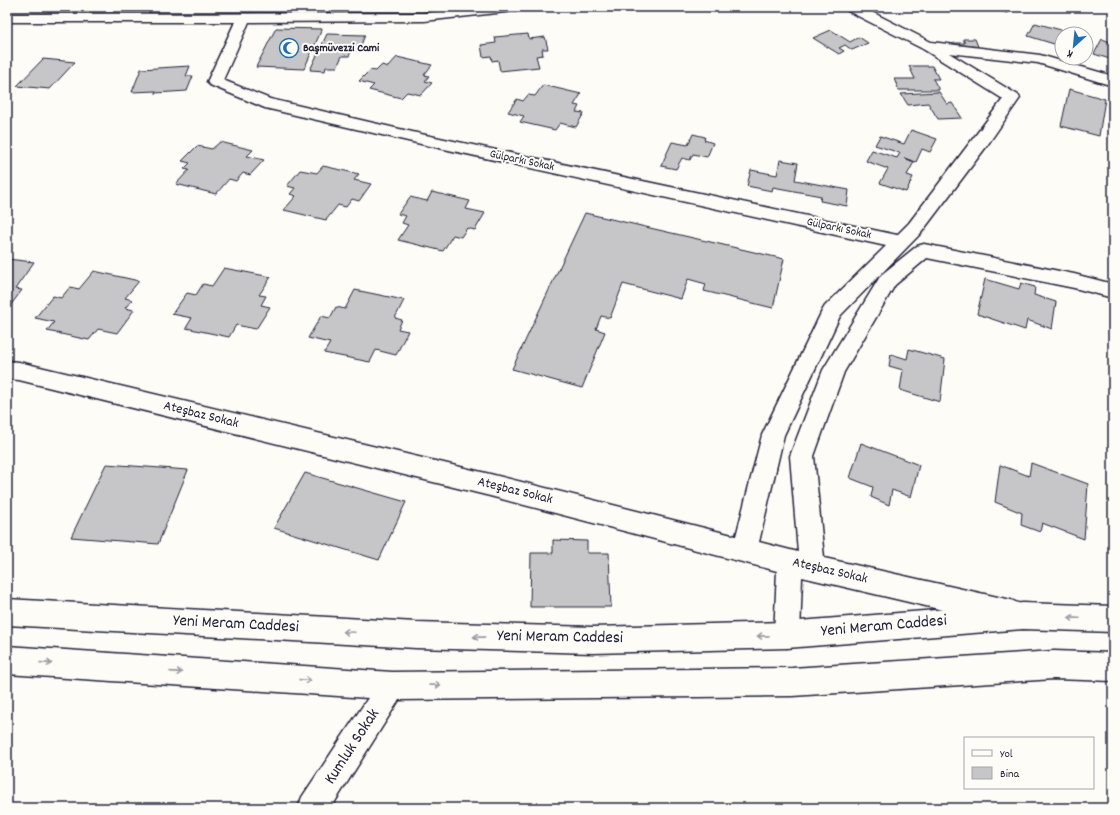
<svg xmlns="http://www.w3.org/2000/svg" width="1120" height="815" font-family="Dekko,sans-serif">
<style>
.building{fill:#c6c6c8;stroke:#22223b}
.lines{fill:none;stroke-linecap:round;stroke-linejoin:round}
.street-casing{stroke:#22223b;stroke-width:3}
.secondary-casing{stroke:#22223b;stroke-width:3}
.street{fill:#fdfcf7;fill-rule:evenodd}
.secondary{fill:#fdfcf7;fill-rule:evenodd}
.oneway{stroke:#9a9aa2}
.labels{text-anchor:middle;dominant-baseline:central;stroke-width:4;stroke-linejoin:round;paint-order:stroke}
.far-poi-label{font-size:12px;font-weight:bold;fill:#22223b;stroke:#fdfcf7;text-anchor:start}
.far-street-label{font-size:12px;fill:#22223b;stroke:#fdfcf7}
.street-label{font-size:14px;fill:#22223b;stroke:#fdfcf7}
.near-street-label{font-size:17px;fill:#22223b;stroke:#fdfcf7}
</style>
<rect width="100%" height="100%" fill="#fdfcf7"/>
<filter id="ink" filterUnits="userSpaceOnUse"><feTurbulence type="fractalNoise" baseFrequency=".025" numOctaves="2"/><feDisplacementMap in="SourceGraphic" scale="8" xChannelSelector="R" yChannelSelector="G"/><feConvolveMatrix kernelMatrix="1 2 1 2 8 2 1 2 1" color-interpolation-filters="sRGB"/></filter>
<g filter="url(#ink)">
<g class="building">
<polygon points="987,7 1011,7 1007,13"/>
<polygon points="1035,23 1061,30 1054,44 1028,36"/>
<polygon points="276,28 322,29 304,69 256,67"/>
<polygon points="831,30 850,42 859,37 868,43 852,50 845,45 839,48 844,51 839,54 813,38"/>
<polygon points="327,34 365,35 359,50 352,50 349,56 342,56 337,67 326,67 325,71 310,70"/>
<polygon points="528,34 529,39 545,37 548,49 542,49 543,55 536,56 539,67 500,71 498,60 492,61 491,56 483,57 481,45 496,43 495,37"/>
<polygon points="963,39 975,39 979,49 957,48 954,43 965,43"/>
<polygon points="1102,39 1113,43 1113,60 1094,54"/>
<polygon points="397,57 432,65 424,75 429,76 425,81 432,83 421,95 407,92 401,98 369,90 374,85 359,81 370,70 376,71 382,65 388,67"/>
<polygon points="43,59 75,62 50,89 17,86"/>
<polygon points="190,66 186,76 193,76 187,91 155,93 156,91 132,92 141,69"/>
<polygon points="909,66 932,66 939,79 933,79 939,90 899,90 894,79 915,79"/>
<polygon points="543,85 581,94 574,105 579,106 576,112 584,113 576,127 560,123 555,130 520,122 524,116 508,112 517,99 523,101 528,95 535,96"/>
<polygon points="1069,89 1105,99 1099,136 1061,126"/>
<polygon points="939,92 947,104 952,103 962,118 938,119 928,103 908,105 901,94"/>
<polygon points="911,130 937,139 930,152 922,149 916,162 904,158 914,162 907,175 913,177 906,192 880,183 888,169 866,161 872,150 897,158 900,153 875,145 880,136 904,144"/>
<polygon points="693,134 705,137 704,140 713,143 707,157 693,154 690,160 682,158 676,169 661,166 672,142 688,145"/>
<polygon points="220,142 253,150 247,156 264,160 250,175 243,173 236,181 229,179 216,194 176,184 189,170 184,169 190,163 182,161 197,146 212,149"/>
<polygon points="780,160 798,163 795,180 849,190 847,206 820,201 821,196 773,187 772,191 747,186 751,170 777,175"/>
<polygon points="323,166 359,174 354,180 371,184 359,201 352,199 346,207 338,205 326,220 284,210 296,196 290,194 295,188 287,186 300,170 317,173"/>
<polygon points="432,192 470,201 466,209 485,213 475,230 467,228 461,237 453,235 443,251 398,240 408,225 402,223 406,216 398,214 410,197 427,201"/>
<polygon points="585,213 784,259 773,308 704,291 706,284 688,279 681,299 623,284 610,318 601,316 596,329 605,332 582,388 512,369"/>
<polygon points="7,259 34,262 15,289 22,290 7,310"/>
<polygon points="224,268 271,277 259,295 266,296 261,305 270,307 256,329 236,325 229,337 186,328 192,318 172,314 187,293 196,295 203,284 212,286"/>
<polygon points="94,271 139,281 125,298 132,300 125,308 134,310 117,333 98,329 89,340 47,331 54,322 35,318 53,296 61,298 70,287 79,289"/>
<polygon points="985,279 1019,289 1021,283 1035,287 1034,295 1056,302 1052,329 1027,320 1025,330 977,314"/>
<polygon points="355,290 404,300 395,318 402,320 398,329 408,331 396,355 376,350 370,362 324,353 330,343 308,338 321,316 330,318 336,307 345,309"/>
<polygon points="909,349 945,359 940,402 900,390 903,370 889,366 891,354 907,359"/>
<polygon points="861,443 919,465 911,497 892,490 889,505 871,497 873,487 850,478"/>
<polygon points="1031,463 1088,484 1084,539 1042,523 1040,532 1021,525 1022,513 995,502 1000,465 1029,476"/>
<polygon points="106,464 188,470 158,544 71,537"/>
<polygon points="305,473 406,502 379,560 274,528"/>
<polygon points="553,540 587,541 587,553 609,553 611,607 530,607 531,553 553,553"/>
</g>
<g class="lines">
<defs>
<polygon id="street" points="477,7 522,7 520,10 515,11 424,21 249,22 223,80 270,99 421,134 897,235 909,223 1003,99 923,49 846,10 844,7 862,7 931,42 1040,55 1113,76 1113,86 1038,63 949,53 1018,95 1020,98 986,147 921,233 840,316 784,435 759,542 798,552 790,456 823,370 881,275 917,246 924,244 1074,274 1113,284 1113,298 1074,288 927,258 895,285 844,372 814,456 824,558 1011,600 1020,604 1024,613 1020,622 1011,626 802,577 800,635 796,644 787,648 778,644 774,635 777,571 490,496 19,380 7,379 7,361 19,362 490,474 736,536 762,435 822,311 825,306 886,246 421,144 265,108 210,85 207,82 235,22 7,22 7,14 424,13"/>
<g id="secondary">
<polygon points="7,599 416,622 593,627 787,622 1023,603 1113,606 1113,632 1023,629 787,648 593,653 416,648 7,625"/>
<polygon points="7,646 392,672 792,668 1054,651 1113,653 1113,681 1054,679 792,696 399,700 331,808 298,808 302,797 368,698 7,674"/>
</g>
</defs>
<use href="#street" class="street-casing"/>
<use href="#secondary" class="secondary-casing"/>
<use href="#street" class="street"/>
<use href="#secondary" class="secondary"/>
</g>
<defs><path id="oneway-shaft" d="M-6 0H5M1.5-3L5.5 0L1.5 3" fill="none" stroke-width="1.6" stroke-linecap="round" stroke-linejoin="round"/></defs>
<g class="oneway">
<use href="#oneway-shaft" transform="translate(1074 618) rotate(-178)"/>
<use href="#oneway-shaft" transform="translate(349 632) rotate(-177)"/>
<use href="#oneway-shaft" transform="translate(763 636) rotate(179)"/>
<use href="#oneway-shaft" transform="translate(479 637) rotate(-179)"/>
<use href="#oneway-shaft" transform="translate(46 663) rotate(4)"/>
<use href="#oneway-shaft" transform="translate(176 672) rotate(4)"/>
<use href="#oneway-shaft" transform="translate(305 680) rotate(4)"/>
<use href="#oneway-shaft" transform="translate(435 685) rotate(-1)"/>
</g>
</g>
<defs>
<symbol id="mosque-ring" viewBox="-11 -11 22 22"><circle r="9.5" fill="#fdfcf7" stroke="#1f6fb2" stroke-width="1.5"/><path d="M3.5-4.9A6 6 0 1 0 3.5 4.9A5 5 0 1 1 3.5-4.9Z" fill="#1f6fb2"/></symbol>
</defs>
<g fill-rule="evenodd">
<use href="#mosque-ring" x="278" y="37" width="22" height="22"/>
</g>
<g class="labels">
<g class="far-poi-label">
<text x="303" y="48">Başmüvezzi Cami</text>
</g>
<g class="far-street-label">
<text transform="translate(522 161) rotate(12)">Gülparkı Sokak</text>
<text transform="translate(839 229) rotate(12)">Gülparkı Sokak</text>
</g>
<g class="street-label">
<text transform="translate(201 415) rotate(14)">Ateşbaz Sokak</text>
<text transform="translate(515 491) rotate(14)">Ateşbaz Sokak</text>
<text transform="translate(830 571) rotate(13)">Ateşbaz Sokak</text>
</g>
<g class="near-street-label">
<text transform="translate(236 625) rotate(3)">Yeni Meram Caddesi</text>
<text transform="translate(884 627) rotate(-5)">Yeni Meram Caddesi</text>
<text transform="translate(560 638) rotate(1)">Yeni Meram Caddesi</text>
<text transform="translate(353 747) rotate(-57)">Kumluk Sokak</text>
</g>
</g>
<rect width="1120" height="815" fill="none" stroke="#fdfcf7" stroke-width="24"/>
<rect x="12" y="12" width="1096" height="791" fill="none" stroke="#22223b" stroke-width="1.5" filter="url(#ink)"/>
<rect x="964" y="737" width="130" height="52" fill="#fdfcf7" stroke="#a5a5ac"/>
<rect x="972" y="750" width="20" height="6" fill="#fdfcf7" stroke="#a5a5ac"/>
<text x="1000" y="757" font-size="12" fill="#22223b">Yol</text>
<rect x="972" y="767" width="20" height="12" fill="#c6c6c8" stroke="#a5a5ac"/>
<text x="1000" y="777" font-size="12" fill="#22223b">Bina</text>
<g transform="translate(1074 46) rotate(207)"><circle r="19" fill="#fdfcf7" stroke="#a5a5ac"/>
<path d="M0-3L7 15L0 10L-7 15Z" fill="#1f6fb2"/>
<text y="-6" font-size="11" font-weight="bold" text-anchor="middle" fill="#22223b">K</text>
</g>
</svg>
